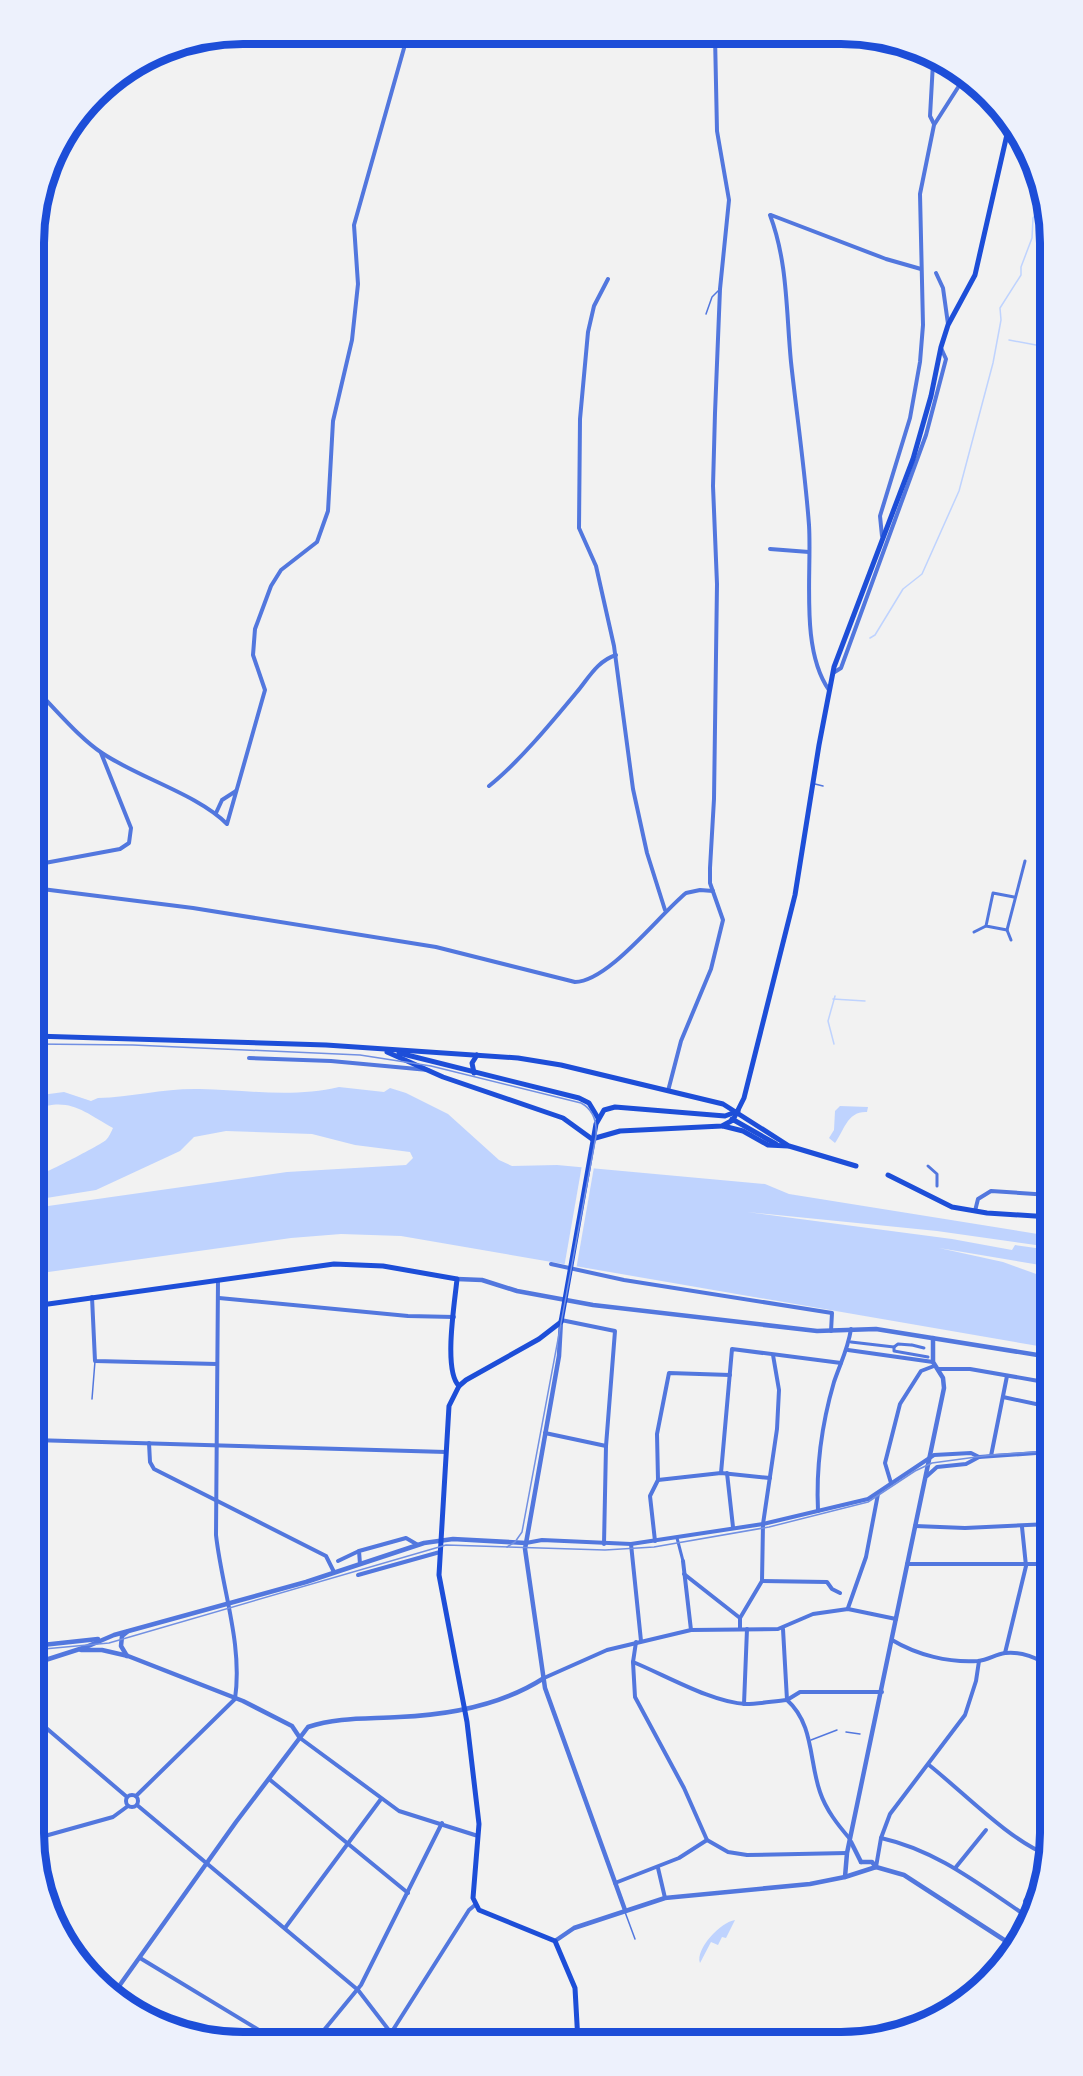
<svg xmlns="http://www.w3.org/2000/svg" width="1083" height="2076" font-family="Karla,sans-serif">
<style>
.water{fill:#bfd3fe}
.pier{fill:#f2f2f2}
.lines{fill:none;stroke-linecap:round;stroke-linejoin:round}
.stream{stroke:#bfd3fe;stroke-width:1.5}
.service{stroke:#5277de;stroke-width:1.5}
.pedestrian{stroke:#5277de;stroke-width:3}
.minor{stroke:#5277de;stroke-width:4}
.tertiary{stroke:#5277de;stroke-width:4.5}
.secondary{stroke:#1d4ed8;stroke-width:5}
.tram{stroke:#7290e2;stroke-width:1.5}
.rim{fill:none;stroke:#1d4ed8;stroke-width:8}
</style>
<rect width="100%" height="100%" fill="#f2f2f2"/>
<g class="water">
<path d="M339 1087 384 1092 390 1088 406 1093 448 1114 499 1160 512 1166 557 1165 765 1184 789 1194 1050 1236V1247L937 1231 747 1212 952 1239 1012 1250 1015 1245 1050 1250V1264L1046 1266 939 1248 1003 1262 1050 1279V1348L401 1236 341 1234 291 1238 34 1274V1208L287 1172 406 1165 413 1158 410 1152 355 1145 312 1134 226 1131 194 1137 180 1151 96 1190 34 1200V1172C34 1172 42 1173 43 1173 48 1172 102 1144 106 1140 109 1137 111 1132 113 1128 83 1111 68 1096 34 1110V1096L64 1092 91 1101 98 1098C132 1097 166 1088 200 1089 245 1090 294 1098 339 1087Z"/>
<path d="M840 1106 868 1107 867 1112C847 1111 844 1131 835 1143L829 1138 834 1130 835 1111Z"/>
<path d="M735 1920 726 1938 722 1937 718 1945 711 1942 700 1963C695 1949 721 1922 735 1920Z"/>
</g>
<polygon class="pier" points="582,1165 594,1167 576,1270 564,1268"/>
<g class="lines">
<g class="stream">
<polyline points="1009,340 1036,345"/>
<polyline points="1042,354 1050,356"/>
<polyline points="870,638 875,635 903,589 922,574 959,491 993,363 1001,320 1000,308 1021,275 1021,267 1032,238 1033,218 1044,204"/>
<polyline points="833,999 865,1001"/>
<polyline points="834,1044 828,1021 835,996"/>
</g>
<g class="service">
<polyline points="706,314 712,297 718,291"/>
<polyline points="1039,761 1042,754 1050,751"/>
<polyline points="815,784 823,786"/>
<polyline points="92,1399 95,1361"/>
<polyline points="846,1732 860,1734"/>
<polyline points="811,1740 837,1730"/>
<polyline points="625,1912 635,1939"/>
</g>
<g class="pedestrian">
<polyline points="1014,897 993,893 986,926 1007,930 1025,861"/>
<polyline points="1007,930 1011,940"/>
<polyline points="974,932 986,926"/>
<polyline points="928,1166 937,1174 937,1186"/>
<polyline points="851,1342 894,1347 898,1344 911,1345"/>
<polyline points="912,1345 924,1348"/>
<polyline points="894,1347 894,1351 928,1357"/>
<polyline points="677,1538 683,1561"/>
</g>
<g class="minor">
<polyline points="933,63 930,116 934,124"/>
<path d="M770 215C788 263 786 311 791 362 797 417 805 471 809 525 812 574 800 649 829 690"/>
<polyline points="771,215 886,259 921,269"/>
<polyline points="936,273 943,288 948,324"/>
<polyline points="608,279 594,306 588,332 580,419 579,528 596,566 614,646 633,789 647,853 665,910"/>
<polyline points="882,536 880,516 910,418 920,362 923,325 920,194 934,125 964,78"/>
<polyline points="770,549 809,552"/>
<polyline points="833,673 841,668 926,435 946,359 941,348"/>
<path d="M34 688C56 709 77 736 102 753 139 778 197 794 227 824L265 690 253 655 255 629 271 586 281 570 317 542 328 511 333 421 352 340 358 284 354 225 408 34"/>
<path d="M489 786C518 763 552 722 576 693 588 679 597 661 616 655"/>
<polyline points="216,813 222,800 236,791"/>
<polyline points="34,865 120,849 129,843 131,828 101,753"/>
<path d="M34 888 193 908 436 947 575 982C609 981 659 915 686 893L700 890 713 891"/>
<polyline points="249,1058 331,1061 428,1070"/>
<polyline points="668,1091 681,1041 711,969 723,920 710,883 710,868 714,799 717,584 713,486 715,413 720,289 729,200 717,131 715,36"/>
<polyline points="975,1211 978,1199 991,1191 1050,1195"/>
<polyline points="551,1264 624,1280 832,1313 831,1331"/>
<polyline points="92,1297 95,1361 217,1364"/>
<polyline points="219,1298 408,1316 454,1317"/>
<polyline points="561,1320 615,1331 606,1446 604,1544"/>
<polyline points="848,1350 933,1362"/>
<polyline points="938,1369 970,1369 1050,1383"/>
<polyline points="1003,1397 1050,1407"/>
<polyline points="545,1433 606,1446"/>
<polyline points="33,1440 446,1452"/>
<polyline points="149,1443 150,1462 154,1469 326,1556 334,1572"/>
<polyline points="991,1456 1007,1376"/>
<polyline points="721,1473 732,1349 841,1363"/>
<polyline points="727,1473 733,1527"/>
<polyline points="927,1476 937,1467 966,1464 979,1457 1050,1452"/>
<polyline points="658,1480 721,1473 770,1478"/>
<polyline points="891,1483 885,1463 900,1404 921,1371 934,1366"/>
<path d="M818 1511C816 1469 822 1423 834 1382 840 1364 848 1349 851 1329"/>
<polyline points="915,1526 965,1528 1050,1524"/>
<polyline points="655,1541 650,1496 658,1480 657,1434 669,1373 730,1375"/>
<polyline points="526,1543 542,1540 631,1544 763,1524 868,1499 934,1455 971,1453 979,1457"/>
<polyline points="631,1544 641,1641"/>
<polyline points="338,1561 359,1551"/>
<polyline points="683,1561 691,1630"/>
<polyline points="360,1564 359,1551 406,1538 418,1545"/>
<polyline points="907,1564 1050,1564"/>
<polyline points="684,1574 740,1618"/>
<polyline points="358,1575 440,1552"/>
<polyline points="762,1581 827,1582 832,1589 840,1593"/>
<polyline points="848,1608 866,1557 878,1494"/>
<polyline points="740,1628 740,1618 762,1581 763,1524 777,1429 779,1390 773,1355"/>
<polyline points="783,1629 787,1700"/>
<path d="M892 1640C917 1655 949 1663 978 1661 988 1660 996 1654 1005 1653 1021 1651 1038 1658 1050 1667"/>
<polyline points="636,1642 633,1662 635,1697 684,1788 707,1840 728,1852 747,1855 847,1853"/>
<polyline points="1005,1653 1026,1566 1022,1527"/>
<path d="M633 1662C665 1675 713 1703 746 1704 759 1704 774 1701 787 1700"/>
<polyline points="544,1678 607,1650 691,1630 778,1629 813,1614 848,1609 896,1619"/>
<path d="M787 1700C814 1724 809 1761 820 1792 826 1810 838 1825 850 1839"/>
<polyline points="787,1700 800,1692 882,1692"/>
<polyline points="744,1704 747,1629"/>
<polyline points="38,1721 127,1797"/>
<polyline points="300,1738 399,1811 478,1836"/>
<path d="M929 1765C962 1791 1010 1841 1048 1855"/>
<polyline points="269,1779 408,1893"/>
<circle cx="132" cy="1801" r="6"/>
<path d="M136 1796 235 1699C243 1644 222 1589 216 1535L218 1280"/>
<polyline points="137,1805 358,1990 398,2042"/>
<path d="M881 1838C939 1851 982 1887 1031 1919"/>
<polyline points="34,1839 113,1817 128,1806"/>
<polyline points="876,1867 881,1838 890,1814 965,1715 976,1681 979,1661"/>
<polyline points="956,1867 986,1830"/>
<polyline points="658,1868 665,1898"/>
<polyline points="615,1883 679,1858 707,1840"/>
<polyline points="1025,1901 1045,1869"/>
<polyline points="285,1928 381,1799"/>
<polyline points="140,1958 277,2041"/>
<polyline points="391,2033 469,1910 475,1905"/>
<polyline points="315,2041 361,1985 442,1823"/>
</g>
<g class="tertiary">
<polyline points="457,1279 482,1280 517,1291 593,1305 817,1331 876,1329 1050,1357"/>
<polyline points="561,1320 559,1356 525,1549 545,1688 625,1910"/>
<polyline points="127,1632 122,1636 121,1646 127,1656"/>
<polyline points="33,1646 98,1639"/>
<polyline points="81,1650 102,1650 128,1656 243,1701 292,1726 300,1738"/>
<polyline points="33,1664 86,1647 114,1635 306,1582 424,1543 453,1539 526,1543"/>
<polyline points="851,1842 861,1862"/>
<polyline points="861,1862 872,1862 876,1867"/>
<polyline points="845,1877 847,1853 944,1388 943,1378 933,1362 933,1338"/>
<polyline points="555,1941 574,1928 665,1898 810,1884 845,1877 876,1867 904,1875 1015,1947"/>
<path d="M112 1996 236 1822 308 1727C337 1717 369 1719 399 1717 448 1715 502 1705 544 1678"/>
<polyline points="572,2042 576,2037"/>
</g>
<g class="secondary">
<polyline points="34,1036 326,1045 518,1058 561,1065 723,1104 789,1146 856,1166"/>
<polyline points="387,1052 443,1077 563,1118 592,1139 620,1131 722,1126 733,1120"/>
<polyline points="399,1053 579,1098 589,1103 598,1118"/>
<polyline points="474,1073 472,1063 477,1055"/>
<polyline points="732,1119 776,1144"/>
<polyline points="733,1120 744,1098 795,895 819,745 834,667 913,459 931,396 941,347 948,325 975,275 1008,130"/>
<polyline points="723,1126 743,1131 768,1145 788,1146"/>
<polyline points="888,1175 952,1207 987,1213 1050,1217"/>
<path d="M34 1306 334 1264 383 1266 457 1279C455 1301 443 1371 459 1386"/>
<polyline points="578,2042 575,1988 555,1941 479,1910 473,1898 479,1824 467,1722 439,1575 449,1406 459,1386 466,1380 539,1339 561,1322 596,1124 604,1110 615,1107 725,1116 738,1111"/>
</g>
<g class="tram">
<path d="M34 1044 133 1045 360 1055 431 1066 581 1103C594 1110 597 1123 596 1136L522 1532 515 1542 507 1547"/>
<polyline points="33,1650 109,1643 446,1545 605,1550 654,1547 769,1527 868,1502 915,1471 932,1463 991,1455 1050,1451"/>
</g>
</g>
<path d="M0 0H1083V2076H0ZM243 44H841A199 199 0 0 1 1040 243V1833A199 199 0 0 1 841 2032H243A199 199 0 0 1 44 1833V243A199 199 0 0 1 243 44Z" fill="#edf1fc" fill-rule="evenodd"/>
<path class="rim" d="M243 44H841A199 199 0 0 1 1040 243V1833A199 199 0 0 1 841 2032H243A199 199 0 0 1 44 1833V243A199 199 0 0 1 243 44Z"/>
</svg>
